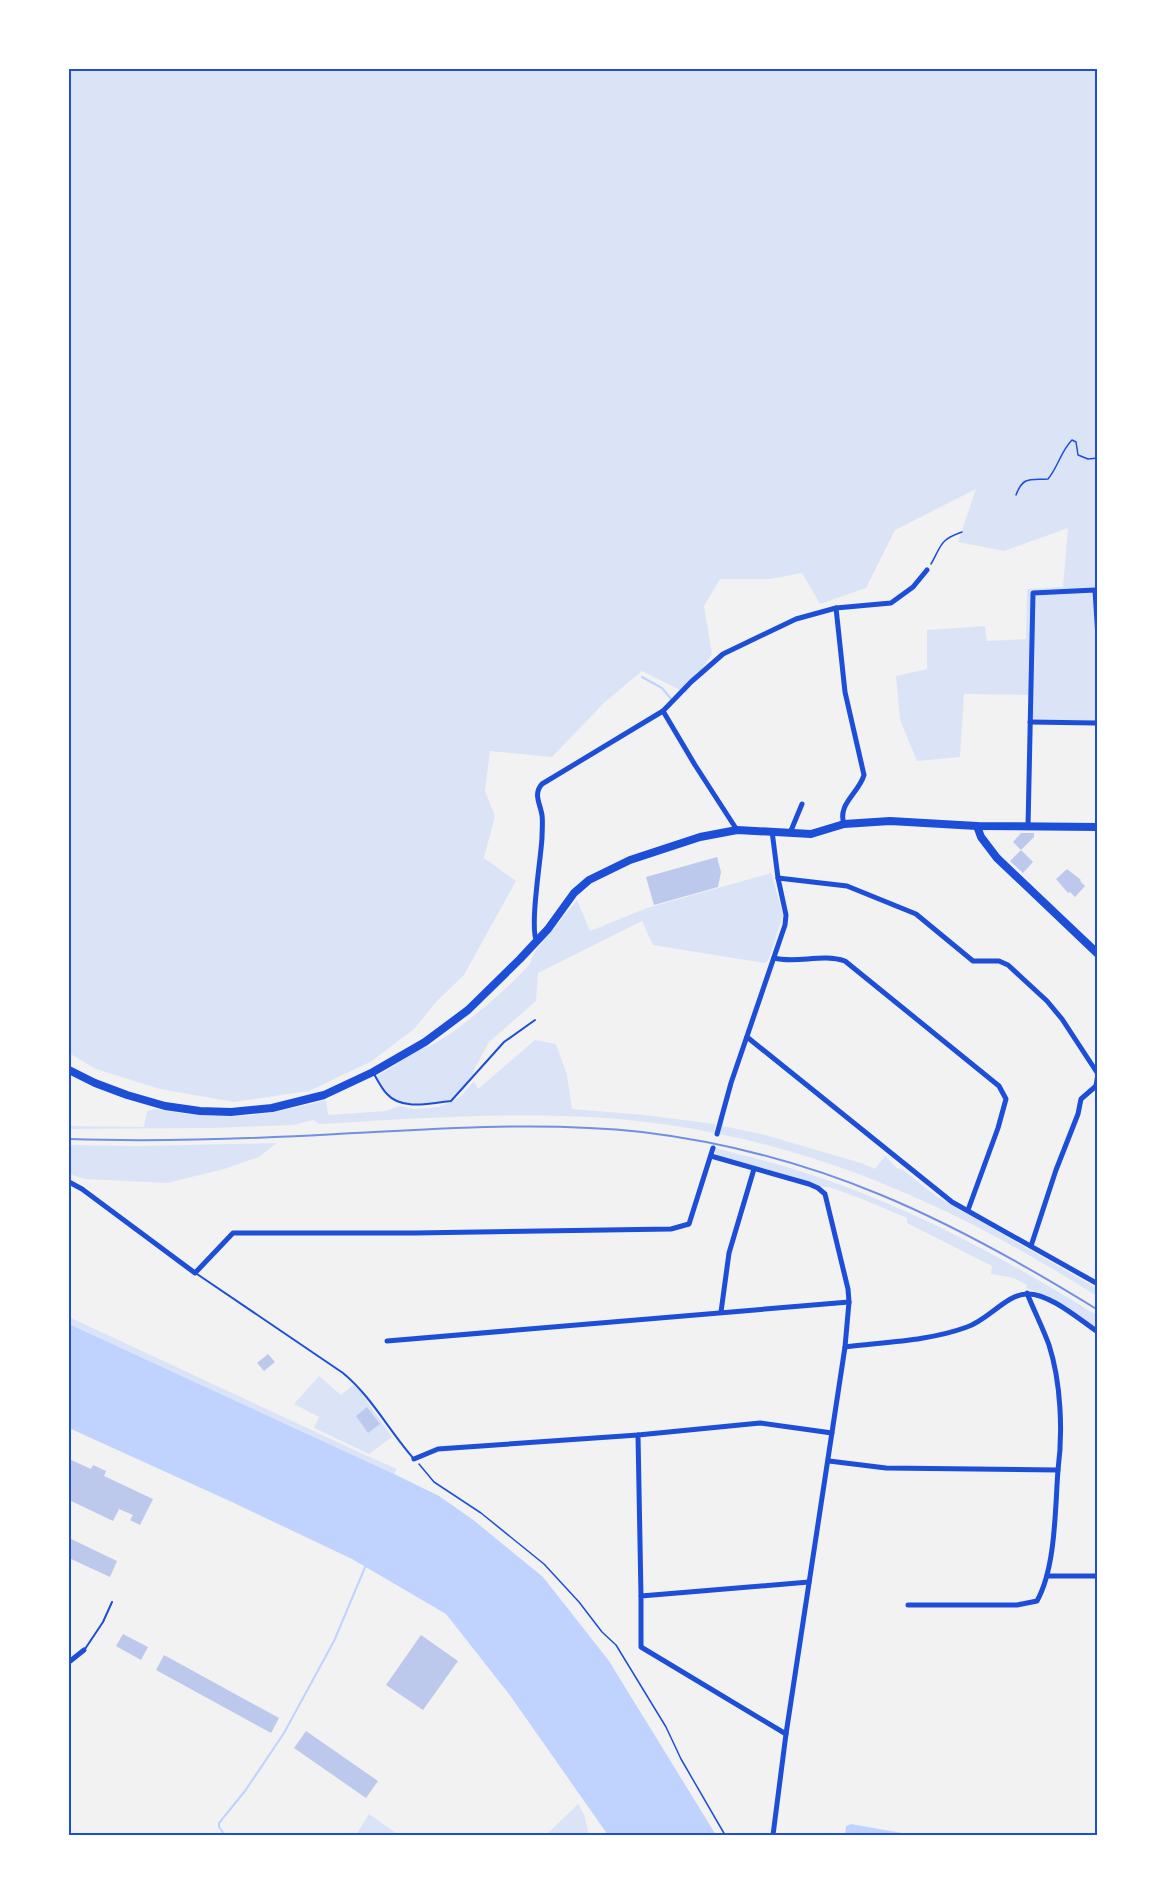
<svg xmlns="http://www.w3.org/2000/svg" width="1167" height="1904" font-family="'Asap Condensed',sans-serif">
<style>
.green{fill:#dbe4f7}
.water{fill:#bfd3fe}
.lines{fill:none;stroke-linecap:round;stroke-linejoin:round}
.stream{stroke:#bfd3fe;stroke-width:2}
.building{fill:#bdc9ec}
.path{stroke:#1d4ed8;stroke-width:1.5}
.service{stroke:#1d4ed8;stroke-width:2}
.minor{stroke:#1d4ed8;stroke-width:5}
.secondary{stroke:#1d4ed8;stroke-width:8}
.rail{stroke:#7290e2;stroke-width:2}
.neatline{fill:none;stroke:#1d4ed8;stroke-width:2}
</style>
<rect width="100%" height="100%" fill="#f2f2f2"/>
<g class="green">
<polygon points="69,69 1098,69 1098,718 1094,721 1032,720 1032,695 964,694 960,757 917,761 900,720 896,676 927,669 927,630 985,626 987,641 1026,639 1027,589 1063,587 1068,528 1004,551 958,542 976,489 895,530 866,588 820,604 802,573 770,579 720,579 704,606 712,654 686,693 642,671 604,703 552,757 490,751 485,791 495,816 484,858 516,881 464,975 437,1001 414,1029 372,1061 309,1091 234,1102 160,1089 96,1069 69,1053"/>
<path d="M771 873 783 915 768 961 764 963 653 945 642 921 538 973 536 1001 489 1042 474 1070 473 1078 451 1101 422 1105 406 1104 393 1099 386 1094 376 1077 418 1050C442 1047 510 987 528 966 532 962 532 955 536 950 549 933 564 917 577 900L590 931 647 908Z"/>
<path d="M535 1040 556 1044 567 1075 572 1109 645 1115 715 1124 714 1133C584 1106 451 1116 319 1124L313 1120 294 1125 210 1128 69 1129V1126L144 1127 147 1111 155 1109C190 1115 226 1119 262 1114 284 1111 305 1105 326 1100L328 1115 386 1111 399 1106 414 1109 438 1107 449 1103 461 1096 474 1081 478 1089Z"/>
<path d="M724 1118 723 1126 765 1135 861 1163 875 1169 885 1156 897 1168 903 1170 936 1196 1098 1289V1297C981 1222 855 1161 719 1134Z"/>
<polygon points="277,1143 259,1157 224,1169 167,1183 85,1179 69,1174 69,1145 138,1146"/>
<path d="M715 1148C725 1150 735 1154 746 1156 873 1187 987 1247 1098 1316V1328L1048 1296 1026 1288 1027 1285 1014 1278 991 1274 992 1266 907 1223V1218L862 1199 829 1187H824L780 1173 722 1157 715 1153Z"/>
<polygon points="69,1317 361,1453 397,1469 394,1474 69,1324"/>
<polygon points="319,1376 341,1395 353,1385 359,1390 392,1437 369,1454 314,1428 319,1417 294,1404"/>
<polygon points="578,1804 584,1814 589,1835 546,1835"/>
<polygon points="369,1814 399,1835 356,1835"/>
</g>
<g class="water">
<polygon points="69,1324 394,1474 439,1496 472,1519 543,1577 609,1661 716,1835 608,1835 509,1694 446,1614 352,1559 234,1503 69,1428"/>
<polygon points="851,1824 913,1835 845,1835 846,1826"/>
</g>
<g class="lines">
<g class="stream">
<polyline points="642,677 662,688 672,700"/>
<polyline points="225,1835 219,1827 219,1823 245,1791 284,1733 334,1641 366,1565"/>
</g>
</g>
<g class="building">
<polygon points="1021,833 1034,833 1034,837 1021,850 1013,842"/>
<polygon points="1021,850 1033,862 1023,873 1010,861"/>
<polygon points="717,857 721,872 718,887 654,905 646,877"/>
<polygon points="1067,869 1081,880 1080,881 1085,886 1075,897 1070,892 1068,893 1056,879"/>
<polygon points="268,1354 275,1362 264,1371 257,1363"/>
<polygon points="367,1407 380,1424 368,1433 356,1416"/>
<polygon points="69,1459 91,1469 93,1465 106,1471 104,1476 153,1499 140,1525 130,1520 133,1515 119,1509 113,1521 69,1500"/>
<polygon points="69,1538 117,1561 110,1577 69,1558"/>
<polygon points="123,1634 148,1647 141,1660 116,1646"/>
<polygon points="421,1635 458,1661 423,1710 386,1685"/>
<polygon points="164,1655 279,1718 271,1733 156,1670"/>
<polygon points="306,1731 378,1781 366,1798 294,1748"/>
</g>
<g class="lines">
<g class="path">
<path d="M1016 495C1023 476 1030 480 1048 479 1058 467 1061 451 1072 440L1076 442 1078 455 1088 459 1098 458"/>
<path d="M931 564C942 545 939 540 962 532"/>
<polyline points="419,1464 434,1482 481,1513 544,1564 579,1602 602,1632 616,1645 666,1727 681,1759 725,1835"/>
</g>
<g class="service">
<path d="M374 1074C378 1081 382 1089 387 1094 402 1111 432 1103 451 1101L504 1042 535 1020"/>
<path d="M197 1274 343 1373C372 1397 389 1431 414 1459"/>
<polyline points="85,1649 103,1622 112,1602"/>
</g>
<g class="minor">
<path d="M836 608 845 692 864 775C859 793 837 804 844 824"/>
<polyline points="663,711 695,765 737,830"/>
<polyline points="1030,722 1095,723 1098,721"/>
<polyline points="1028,827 1033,593 1095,590 1098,638"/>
<polyline points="790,833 802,804"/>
<polyline points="778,878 847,886 916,914 973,961 999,961 1008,965 1047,1001 1062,1019 1098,1074 1096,1086 1098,1092"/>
<path d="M537 942C529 929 541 858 542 838 542 831 543 822 542 815 540 803 533 794 542 784L663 711 691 682 723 654 796 619 836 608 891 603 913 587 927 570"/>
<path d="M774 958C797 964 822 953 845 961L999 1086 1006 1099 998 1128 968 1210"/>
<polyline points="747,1037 952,1202 1098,1284"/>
<polyline points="717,1134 731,1083 785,925 786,915 778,878 772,831"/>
<polyline points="711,1156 809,1184 818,1188 825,1194 848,1289 849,1302 845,1347"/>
<polyline points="69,1182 82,1189 195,1273 233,1233 415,1233 671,1229 689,1224 713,1148"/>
<polyline points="1031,1246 1056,1170 1078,1114 1081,1099 1096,1086"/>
<polyline points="721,1312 729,1253 754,1169"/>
<polyline points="387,1341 849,1302"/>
<polyline points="414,1459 438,1449 638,1435"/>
<path d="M829 1461 886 1468 1058 1470C1063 1432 1061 1382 1049 1345 1043 1328 1034 1311 1027 1293"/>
<polyline points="1047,1576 1098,1576"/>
<polyline points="641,1596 638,1435 760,1423 832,1433"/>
<path d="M908 1605H1017L1037 1601C1056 1567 1055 1508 1058 1470"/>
<polyline points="69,1662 84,1650"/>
<polyline points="786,1734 641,1647 641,1596 809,1582"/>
<path d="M773 1835 786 1734 845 1347C885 1342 929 1341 967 1327 988 1320 1006 1295 1026 1294 1048 1292 1080 1320 1098 1332"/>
</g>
<g class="secondary">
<polyline points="977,826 981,837 997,858 1098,954"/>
<polyline points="69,1070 95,1083 127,1095 165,1106 200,1111 231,1112 272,1108 324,1095 373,1072 425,1042 468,1010 520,959 548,929 574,893 589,880 630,860 700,837 737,830 811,834 844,824 890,821 977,826 1098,827"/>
</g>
<path class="rail" d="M69 1139C158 1142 248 1139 337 1134 439 1129 541 1121 642 1132 817 1153 951 1219 1098 1310"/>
</g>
<rect width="1167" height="1904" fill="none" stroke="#ffffff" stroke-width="141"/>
<rect x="70" y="70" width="1026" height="1764" class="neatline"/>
</svg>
